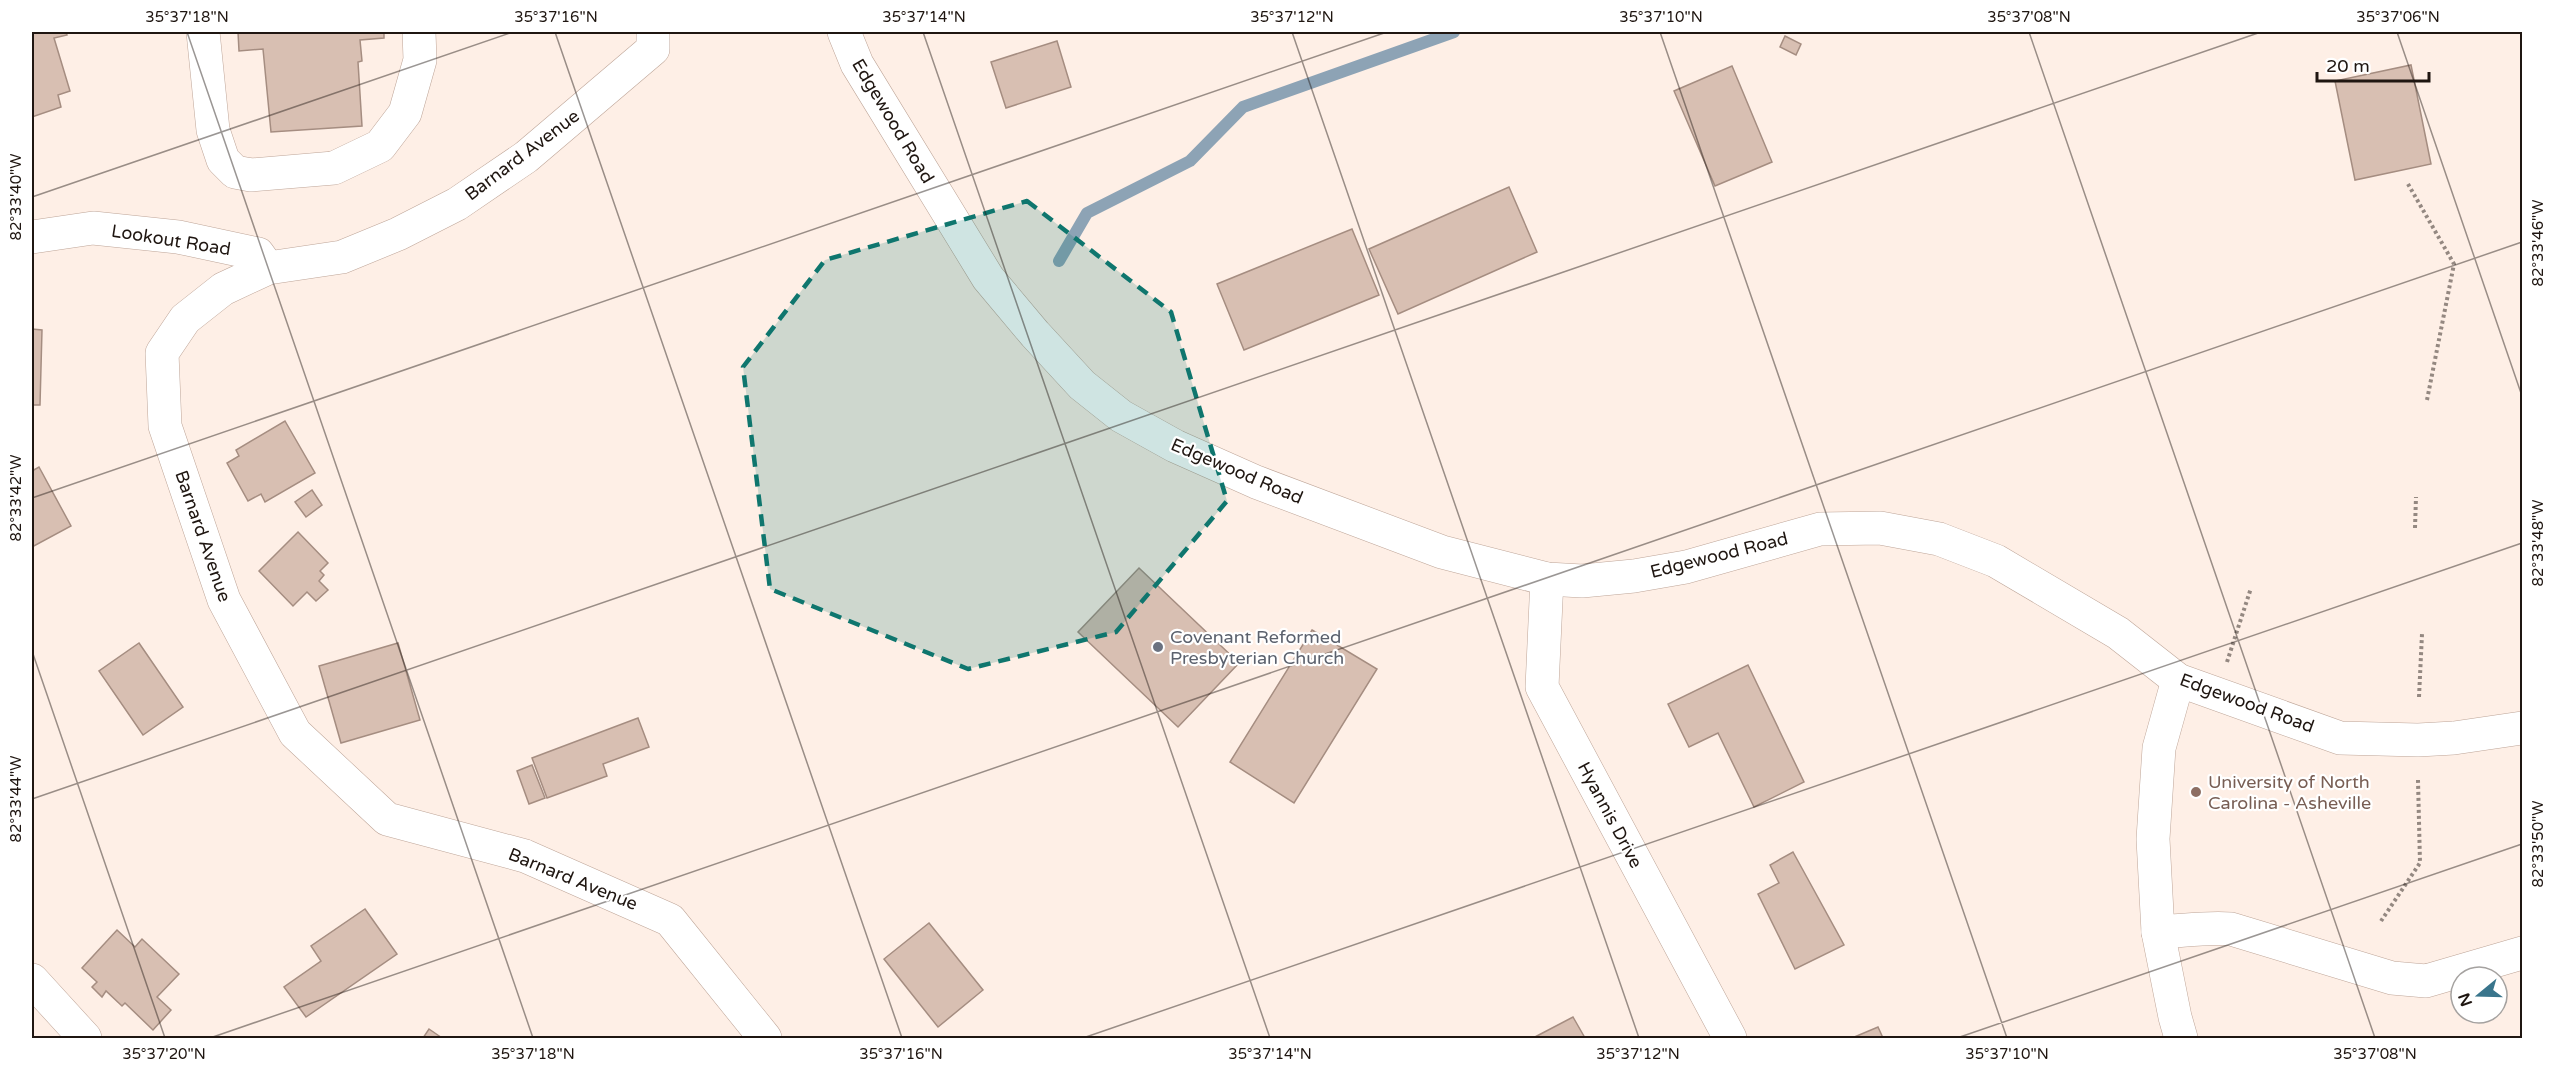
<svg xmlns="http://www.w3.org/2000/svg" width="2554" height="1070" font-family="'Varela Round',sans-serif">
<style>
.lines{fill:none;stroke-linecap:round;stroke-linejoin:round}
.stream{stroke:#8da3b5;stroke-width:12}
.building{fill:#d8bfb2;stroke:#a58d81;stroke-width:1.5}
.minor-casing{stroke:#bea598;stroke-width:34}
.path{stroke:#948881;stroke-width:4;stroke-dasharray:3 3;stroke-linecap:butt}
.minor{stroke:#fff;stroke-width:33}
.marked{fill:#0f766e;fill-opacity:0.2;stroke:#0f766e;stroke-width:4.5;stroke-dasharray:12 8;stroke-linejoin:round}
.ticks{fill:none;stroke:#1f1611;stroke-width:1.5;stroke-opacity:0.45}
.worship-dot{fill:#6b7280;stroke:#fff;stroke-width:2}
.education-dot{fill:#8d6e63;stroke:#fff;stroke-width:2}
.labels{text-anchor:middle;dominant-baseline:central;stroke-width:4.5;stroke-linejoin:round;paint-order:stroke}
.street-label{font-size:18px;fill:#1f1611;stroke:#fff}
.worship-label{font-size:18px;fill:#5b616d;stroke:#fff;text-anchor:start}
.education-label{font-size:18px;fill:#785e54;stroke:#fff;text-anchor:start}
.neatline{fill:none;stroke:#1f1611;stroke-width:2}
.ticks-label{font-size:15px;text-anchor:middle;fill:#1f1611}
</style>
<rect width="100%" height="100%" fill="#feefe6"/>
<g class="lines">
<polyline class="stream" points="1059,261 1087,213 1190,161 1243,107 1454,32"/>
</g>
<g class="building">
<polygon points="32,32 66,32 67,35 54,38 70,91 58,95 61,107 32,117"/>
<polygon points="238,32 384,32 384,38 360,40 362,61 358,62 362,126 271,132 263,49 239,51"/>
<polygon points="1785,36 1801,44 1796,55 1780,47"/>
<polygon points="1057,41 1071,87 1006,108 991,62"/>
<polygon points="2411,65 2431,164 2355,180 2335,81"/>
<polygon points="1732,66 1772,162 1715,186 1674,91"/>
<polygon points="1509,187 1537,252 1398,314 1369,249"/>
<polygon points="1352,229 1379,295 1244,350 1217,284"/>
<polygon points="32,329 42,330 40,405 32,405"/>
<polygon points="285,421 315,473 265,502 261,494 248,501 227,463 239,456 236,450"/>
<polygon points="39,467 71,526 32,547 32,471"/>
<polygon points="312,490 322,505 306,517 295,502"/>
<polygon points="298,532 328,563 320,571 324,575 319,581 328,590 316,601 307,592 293,606 259,571"/>
<polygon points="1139,568 1239,663 1178,727 1078,632"/>
<polygon points="1312,630 1377,669 1294,803 1230,762"/>
<polygon points="139,643 183,707 143,735 99,671"/>
<polygon points="398,643 420,720 341,743 319,666"/>
<polygon points="1748,665 1804,782 1754,807 1718,733 1689,747 1668,704"/>
<polygon points="638,718 649,747 603,764 607,776 547,798 532,758"/>
<polygon points="532,765 545,798 529,804 517,771"/>
<polygon points="1793,852 1844,945 1795,969 1758,894 1779,883 1770,865"/>
<polygon points="365,909 397,954 306,1017 284,987 321,961 311,946"/>
<polygon points="929,923 983,990 938,1027 884,959"/>
<polygon points="117,930 135,947 142,939 179,974 157,997 171,1010 153,1030 125,1003 122,1006 106,991 102,997 92,987 97,982 82,968"/>
<polygon points="1573,1017 1585,1038 1533,1038"/>
<polygon points="1878,1027 1883,1038 1852,1038"/>
<polygon points="429,1029 442,1038 423,1038"/>
</g>
<g class="lines">
<defs>
<g id="minor">
<polyline points="203,32 213,130 223,160 235,172 251,175 334,168 380,146 405,113 420,60 419,32"/>
<polyline points="653,32 653,49 526,157 457,204 398,234 342,257 268,268 223,289 185,319 162,353 165,426 224,600 295,733 387,819 525,856 670,920 765,1038"/>
<polyline points="844,32 857,64 988,278 1035,334 1082,385 1121,416 1175,446 1256,482 1442,552 1547,579 1582,581 1634,576 1686,567 1820,529 1880,528 1939,539 1996,561 2118,633 2178,680 2340,738 2418,740 2454,738 2522,728"/>
<polyline points="32,237 93,228 178,237 258,254 268,268"/>
<polyline points="1547,579 1542,687 1730,1038"/>
<polyline points="2178,680 2159,748 2153,839 2158,932 2175,1017 2181,1038"/>
<path d="M2158 932C2183 931 2206 927 2231 929L2392 978 2426 981 2522 953"/>
<polyline points="32,980 85,1038"/>
</g>
</defs>
<use href="#minor" class="minor-casing"/>
<g class="path">
<polyline points="2408,184 2454,264 2427,400"/>
<polyline points="2415,528 2416,497"/>
<polyline points="2227,662 2251,588"/>
<polyline points="2419,697 2422,634"/>
<polyline points="2381,921 2420,863 2418,780"/>
</g>
<use href="#minor" class="minor"/>
</g>
<path class="marked" d="M1027 201 1171 312 1227 501 1116 632 968 669 770 589 743 367 825 260Z"/>
<path class="ticks" d="M187 32 533 1038M555 32 902 1038M923 32 1270 1038M1292 32 1639 1038M1660 32 2007 1038M2029 32 2375 1038M2397 32 2522 396M32 197 513 32M32 498 1387 32M32 651 165 1038M32 799 2261 32M210 1038 2522 242M1083 1038 2522 543M1957 1038 2522 844"/>
<circle class="worship-dot" cx="1158" cy="647" r="6"/>
<circle class="education-dot" cx="2196" cy="792" r="6"/>
<g class="labels">
<g class="street-label">
<text transform="translate(893 121) rotate(59)">Edgewood Road</text>
<text transform="translate(522 155) rotate(-37)">Barnard Avenue</text>
<text transform="translate(171 240) rotate(9)">Lookout Road</text>
<text transform="translate(1237 471) rotate(23)">Edgewood Road</text>
<text transform="translate(203 536) rotate(71)">Barnard Avenue</text>
<text transform="translate(1719 555) rotate(-14)">Edgewood Road</text>
<text transform="translate(2247 703) rotate(20)">Edgewood Road</text>
<text transform="translate(1610 815) rotate(62)">Hyannis Drive</text>
<text transform="translate(573 879) rotate(22)">Barnard Avenue</text>
</g>
<g class="worship-label">
<text x="1170" y="637">Covenant Reformed<tspan x="1170" dy="21">Presbyterian Church</tspan></text>
</g>
<g class="education-label">
<text x="2208" y="782">University of North<tspan x="2208" dy="21">Carolina - Asheville</tspan></text>
</g>
</g>
<rect width="2554" height="1070" fill="none" stroke="#ffffff" stroke-width="66"/>
<g transform="translate(2479 995) rotate(251)"><circle r="28" fill="#ffffff" stroke="#a5a2a0" stroke-width="1.5"/>
<path d="M0-4.5L10 22L0 15L-10 22Z" fill="#39758c"/>
<text y="-9" font-size="16" font-weight="bold" text-anchor="middle" fill="#1f1611">N</text>
</g>
<path d="M2317 72v9h112v-9" fill="none" stroke="#1f1611" stroke-width="3"/>
<text x="2326" y="72" font-size="18" fill="#1f1611" stroke="#ffffff" stroke-width="4.5" paint-order="stroke">20 m</text>
<rect x="33" y="33" width="2488" height="1004" class="neatline"/>
<g class="ticks-label">
<text x="187" y="22">35°37'18"N</text>
<text x="556" y="22">35°37'16"N</text>
<text x="924" y="22">35°37'14"N</text>
<text x="1292" y="22">35°37'12"N</text>
<text x="1661" y="22">35°37'10"N</text>
<text x="2029" y="22">35°37'08"N</text>
<text x="2398" y="22">35°37'06"N</text>
<text transform="translate(16 197) rotate(-90)" y="5">82°33'40"W</text>
<text transform="translate(2538 243) rotate(-90)" y="5">82°33'46"W</text>
<text transform="translate(16 498) rotate(-90)" y="5">82°33'42"W</text>
<text transform="translate(2538 543) rotate(-90)" y="5">82°33'48"W</text>
<text transform="translate(16 799) rotate(-90)" y="5">82°33'44"W</text>
<text transform="translate(2538 844) rotate(-90)" y="5">82°33'50"W</text>
<text x="164" y="1059">35°37'20"N</text>
<text x="533" y="1059">35°37'18"N</text>
<text x="901" y="1059">35°37'16"N</text>
<text x="1270" y="1059">35°37'14"N</text>
<text x="1638" y="1059">35°37'12"N</text>
<text x="2007" y="1059">35°37'10"N</text>
<text x="2375" y="1059">35°37'08"N</text>
</g>
</svg>
